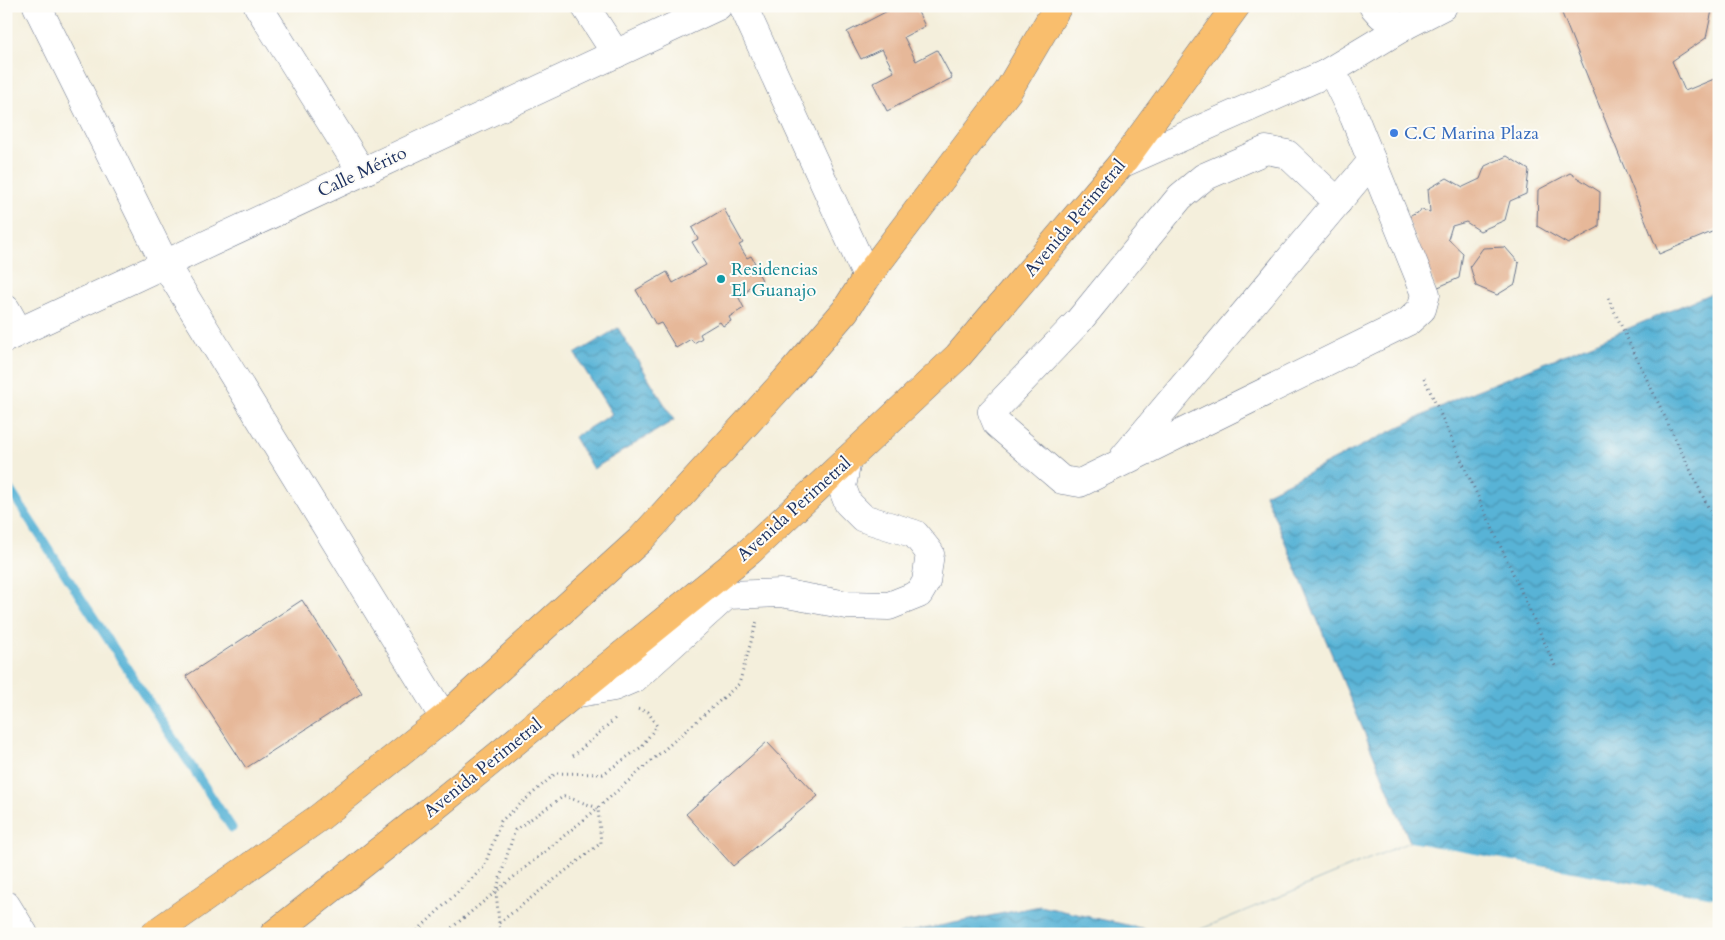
<svg xmlns="http://www.w3.org/2000/svg" width="1725" height="940" font-family="Cardo,serif">
<style>
.water{fill:url(#water-waves);stroke:#3a719a}
.pier{fill:#f4efdc}
.lines{fill:none;stroke-linecap:round;stroke-linejoin:round}
.stream{stroke:#58b3d6;stroke-width:9}
.building{fill:#e6b899}
.minor-casing{stroke:#67728a;stroke-width:29}
.major-casing{stroke:#67728a;stroke-width:29}
.path{stroke:#67728a;stroke-width:3;stroke-dasharray:1 4;stroke-linecap:butt}
.minor{stroke:#fff;stroke-width:28}
.major{stroke:#f9be6d;stroke-width:28}
.shop-dot{fill:#3f7fe0;stroke:#fdfcf7;stroke-width:2}
.culture-dot{fill:#0f9aa8;stroke:#fdfcf7;stroke-width:2}
.labels{text-anchor:middle;dominant-baseline:central;stroke-width:4;stroke-linejoin:round;paint-order:stroke}
.shop-label{font-size:18px;fill:#366cbe;stroke:#fdfcf7;text-anchor:start}
.street-label{font-size:18px;fill:#1b2f5e;stroke:#fdfcf7}
.culture-label{font-size:18px;fill:#0d838f;stroke:#fdfcf7;text-anchor:start}
</style>
<defs>
<pattern id="water-waves" width="16" height="10" patternUnits="userSpaceOnUse" patternTransform="scale(1.25)"><rect width="16" height="10" fill="#58b3d6"/><path d="M0 5q4-4 8 0t8 0" fill="none" stroke="#4892b1"/></pattern>
</defs>
<rect width="100%" height="100%" fill="#fdfcf7"/>
<filter id="ink" filterUnits="userSpaceOnUse"><feTurbulence type="fractalNoise" baseFrequency=".02" numOctaves="2"/><feDisplacementMap in="SourceGraphic" scale="10" xChannelSelector="R" yChannelSelector="G"/><feConvolveMatrix kernelMatrix="1 2 1 2 8 2 1 2 1" color-interpolation-filters="sRGB"/></filter>
<filter id="wash" filterUnits="userSpaceOnUse"><feTurbulence type="fractalNoise" baseFrequency=".0096" numOctaves="4" result="noise"/><feDisplacementMap in="SourceGraphic" scale="20" xChannelSelector="R" yChannelSelector="G"/><feGaussianBlur stdDeviation="1.12" result="paint"/><feColorMatrix in="noise" values="0 0 0 0 0 0 0 0 0 0 0 0 0 0 0 0 0 1.4 0 .05"/><feComposite in="paint" operator="in"/></filter>
<g filter="url(#wash)">
<rect width="100%" height="100%" fill="#f4efdc"/>
<g class="water">
<polygon points="1719,290 1719,934 1190,934 1410,842 1265,494 1458,398 1608,337"/>
<polygon points="618,328 674,420 593,469 574,437 612,414 575,354"/>
<polygon points="1040,906 1168,934 899,934"/>
</g>
<polygon class="pier" points="1410,842 1719,899 1719,934 1190,934"/>
<g class="lines">
<polyline class="stream" points="6,484 232,828"/>
</g>
<g id="blocks">
<g class="building">
<polygon points="897,6 915,6 925,26 904,37 916,61 937,50 952,78 887,111 873,83 894,72 882,49 861,59 847,32"/>
<polygon points="1559,6 1713,6 1706,38 1672,61 1685,91 1719,77 1719,229 1659,254"/>
<polygon points="1507,156 1529,170 1526,194 1510,201 1505,220 1480,231 1466,222 1452,226 1448,239 1463,253 1459,278 1436,288 1407,218 1422,210 1430,212 1428,189 1447,178 1463,187 1480,179 1485,166"/>
<polygon points="1570,173 1600,192 1599,227 1568,244 1537,226 1538,190"/>
<polygon points="724,209 743,243 739,245 747,258 751,256 755,263 751,265 753,268 755,267 762,280 748,288 749,290 741,295 740,293 737,294 744,308 729,317 731,321 723,326 720,322 700,334 702,338 694,343 691,339 676,348 661,323 656,325 636,290 667,272 673,283 706,265 692,242 698,239 692,228"/>
<polygon points="1505,247 1519,263 1515,284 1497,295 1476,286 1470,266 1483,248"/>
<polygon points="302,600 362,693 246,768 186,676"/>
<polygon points="767,742 818,796 733,866 686,814"/>
</g>
</g>
</g>
<g filter="url(#ink)">
<use href="#blocks" fill-opacity="0" stroke="#67728a" stroke-width="1"/>
<g class="lines">
<defs>
<g id="minor">
<polyline points="37,6 165,264 444,718"/>
<polyline points="258,6 362,172"/>
<polyline points="585,6 616,54"/>
<polyline points="743,6 867,277"/>
<polyline points="1373,6 1381,15 1401,28"/>
<polyline points="1325,74 1335,78 1354,117 1426,294 1422,309 1409,321 1080,483 1062,480 997,424 992,412 1078,322 1180,197 1204,177 1266,150 1287,154 1338,202"/>
<polyline points="1121,164 1325,74 1408,24 1443,6"/>
<polyline points="6,309 19,332"/>
<polyline points="6,338 718,6"/>
<polyline points="1124,457 1372,161"/>
<polyline points="573,694 614,687 635,678 727,595 781,593 847,605 889,606 919,594 926,582 930,553 915,534 863,518 848,503 842,487 847,460"/>
<polyline points="6,905 24,934"/>
</g>
<g id="major">
<polyline points="154,934 320,817 444,718 640,540 785,381 845,311 867,277 1008,91 1058,6"/>
<polyline points="274,934 426,814 750,551 958,356 1121,164 1236,6"/>
</g>
</defs>
<use href="#minor" class="minor-casing"/>
<use href="#major" class="major-casing"/>
<g class="path">
<polyline points="1608,298 1719,530"/>
<polyline points="1424,378 1556,668"/>
<polyline points="573,756 617,717"/>
<polyline points="499,923 601,843 598,808 564,796 515,830 496,891 500,934"/>
<polyline points="414,934 484,867 501,821 556,773 603,774 640,748 657,726 648,712 637,709"/>
<polyline points="444,934 592,813 739,684 757,621"/>
</g>
<use href="#minor" class="minor"/>
<use href="#major" class="major"/>
</g>
</g>
<circle class="shop-dot" cx="1394" cy="133" r="5"/>
<circle class="culture-dot" cx="721" cy="279" r="5"/>
<g class="labels">
<g class="shop-label">
<text x="1404" y="133">C.C Marina Plaza</text>
</g>
<g class="street-label">
<text transform="translate(362 172) rotate(-25)">Calle Mérito</text>
<text transform="translate(1075 218) rotate(-50)">Avenida Perimetral</text>
<text transform="translate(794 509) rotate(-42)">Avenida Perimetral</text>
<text transform="translate(483 768) rotate(-39)">Avenida Perimetral</text>
</g>
<g class="culture-label">
<text x="731" y="269">Residencias<tspan x="731" dy="21">El Guanajo</tspan></text>
</g>
</g>
<rect width="1725" height="940" fill="none" stroke="#fdfcf7" stroke-width="25"/>
</svg>
